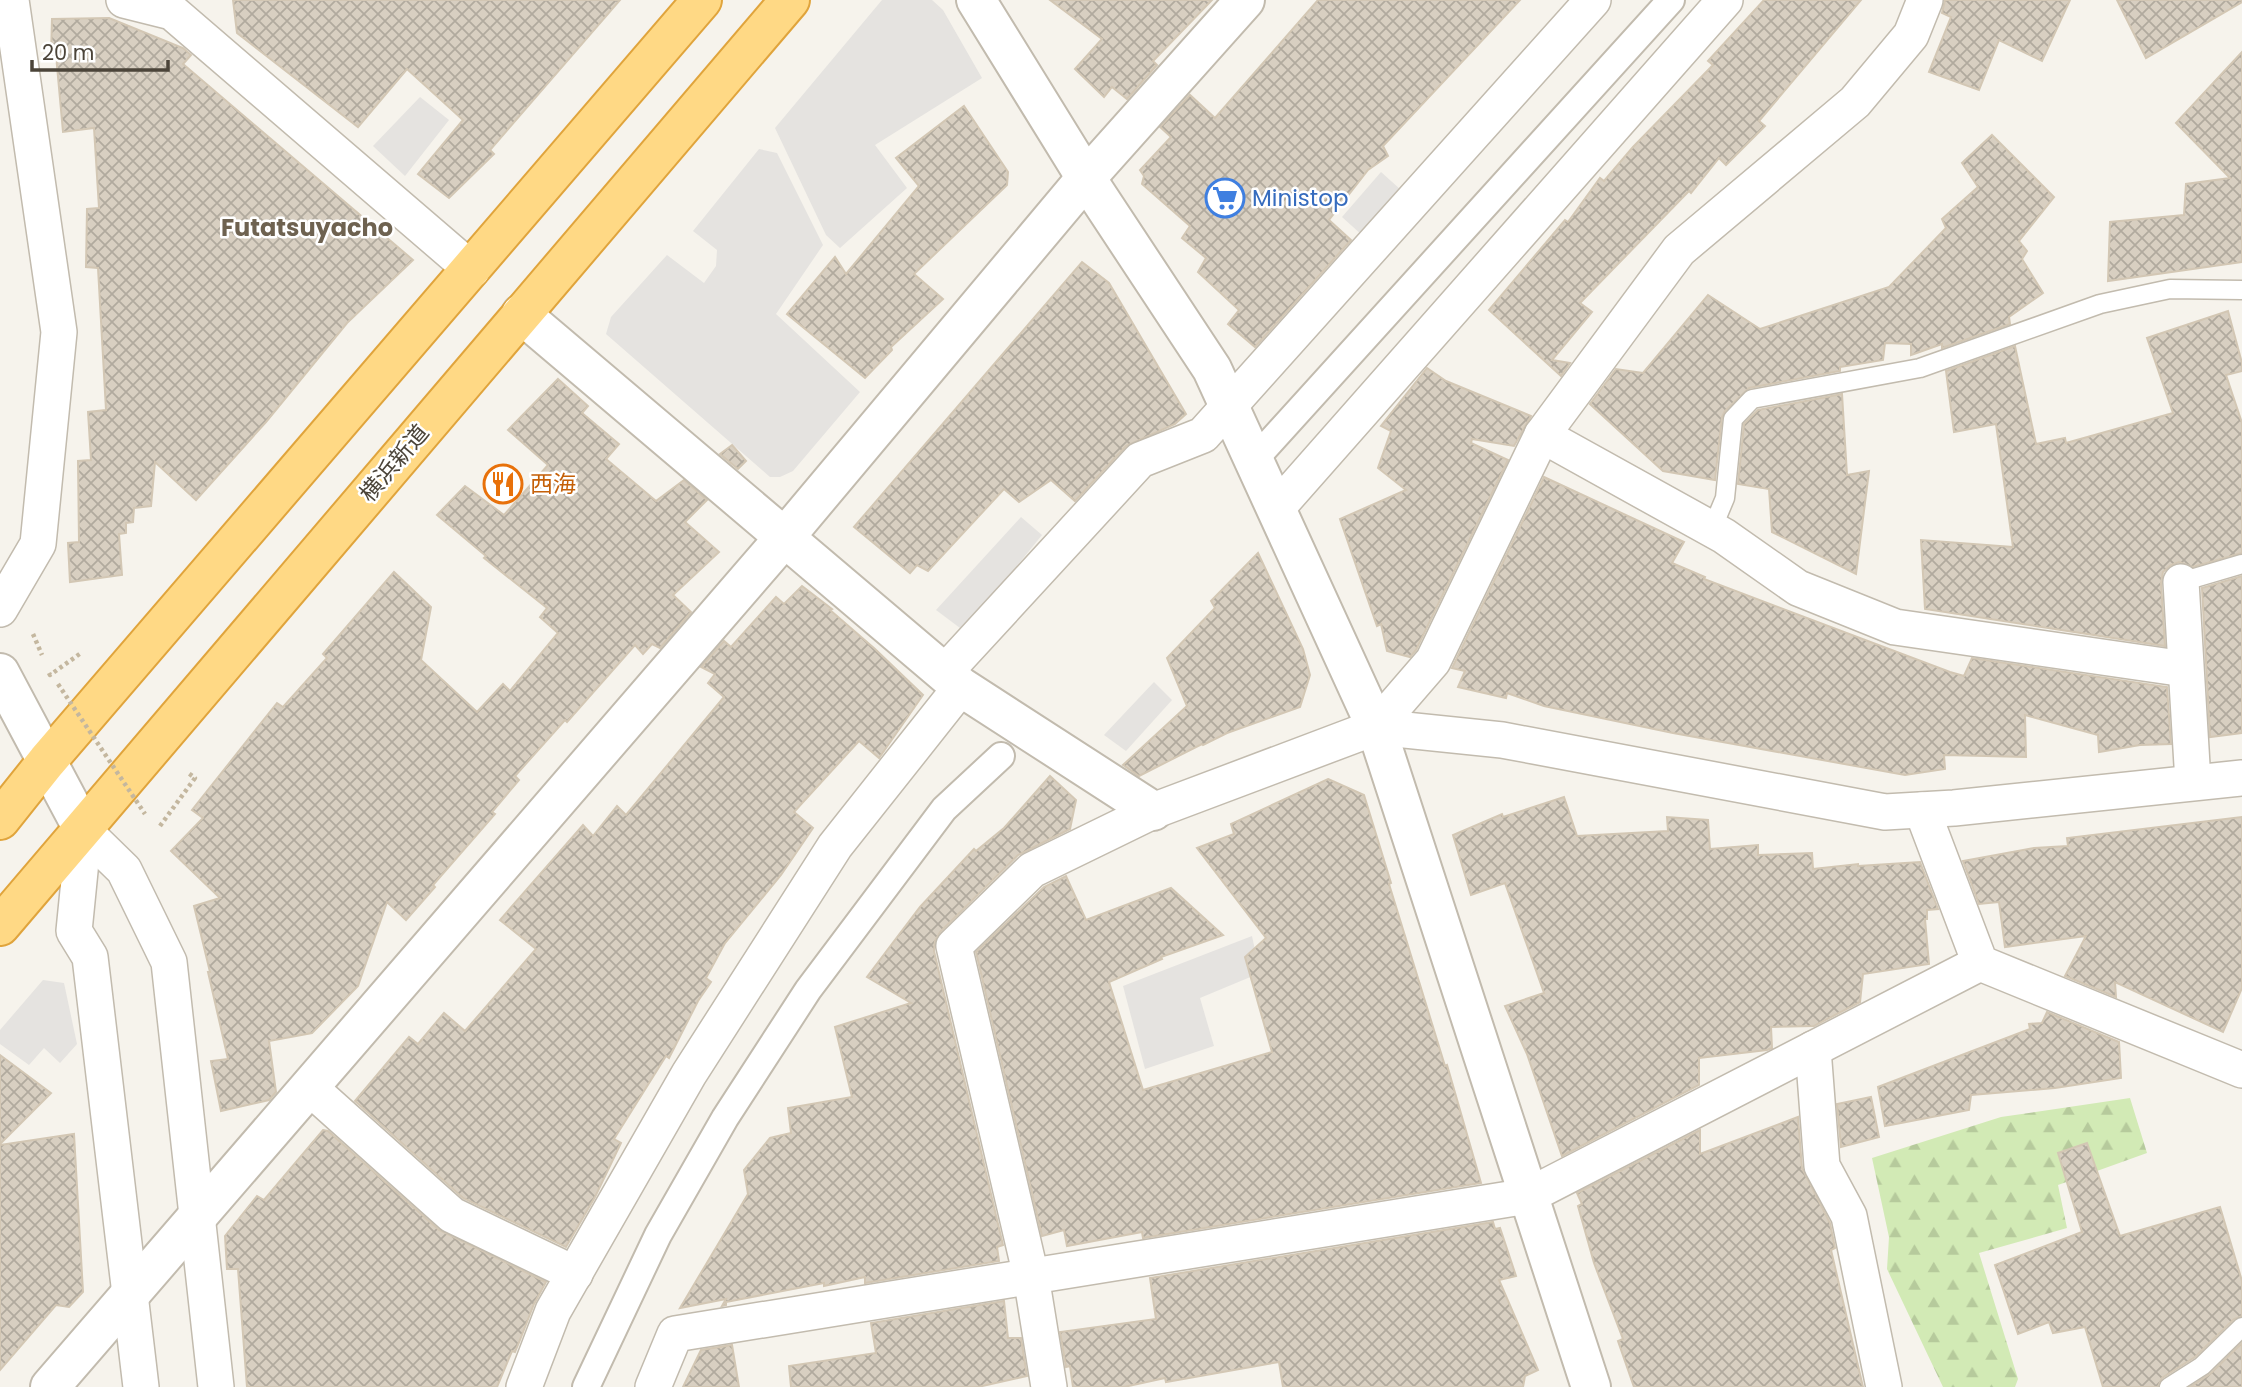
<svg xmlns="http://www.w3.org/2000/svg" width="2242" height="1387" font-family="Poppins,'Noto Sans JP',sans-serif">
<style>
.forest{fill:url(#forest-firs)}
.parking{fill:#e5e3e0}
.building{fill:url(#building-cross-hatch);stroke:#d3c7b4;stroke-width:2}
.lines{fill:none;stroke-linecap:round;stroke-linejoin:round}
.service-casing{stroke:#c2bbae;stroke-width:21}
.pedestrian-casing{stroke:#c2bbae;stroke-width:30}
.minor-casing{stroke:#c2bbae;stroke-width:38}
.tertiary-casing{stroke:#c2bbae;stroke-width:42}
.trunk-casing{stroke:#e0a43c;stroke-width:42}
.path{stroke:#c4b79f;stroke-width:4.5;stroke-dasharray:3.5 3.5;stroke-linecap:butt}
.service{stroke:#fff;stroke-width:18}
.pedestrian{stroke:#fff;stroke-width:26}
.minor{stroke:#fff;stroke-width:35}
.tertiary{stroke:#fff;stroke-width:38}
.trunk{stroke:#ffd985;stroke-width:38}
.path-bridge{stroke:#c4b79f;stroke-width:4.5;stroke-dasharray:3.5 3.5;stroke-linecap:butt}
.labels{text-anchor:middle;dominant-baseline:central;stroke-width:5;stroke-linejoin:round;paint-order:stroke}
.shop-label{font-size:23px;fill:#366cbe;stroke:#fff;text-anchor:start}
.street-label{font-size:23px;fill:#4b4439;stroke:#fff}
.food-label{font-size:23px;fill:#c56008;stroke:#fff;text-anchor:start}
.neighbourhood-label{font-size:24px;font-weight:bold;fill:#6e6250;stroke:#fff}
</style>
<defs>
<pattern id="forest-firs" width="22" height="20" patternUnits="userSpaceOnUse" patternTransform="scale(1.75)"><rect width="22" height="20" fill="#d2eab5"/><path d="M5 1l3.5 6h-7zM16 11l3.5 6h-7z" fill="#b6ca9c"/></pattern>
<pattern id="building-cross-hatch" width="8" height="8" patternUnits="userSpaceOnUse" patternTransform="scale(1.75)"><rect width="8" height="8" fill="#d8cfc1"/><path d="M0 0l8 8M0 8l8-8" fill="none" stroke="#b1aa9e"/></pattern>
</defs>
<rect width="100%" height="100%" fill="#f6f3ec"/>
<polygon class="forest" points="2130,1098 2147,1153 2058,1185 2067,1228 1979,1253 2018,1379 2015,1387 1943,1387 1887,1269 1889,1237 1872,1158 2001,1117"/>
<g class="parking">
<polygon points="882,0 932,0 943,10 982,78 875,145 907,188 840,248 826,235 775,128"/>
<polygon points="420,97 449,120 405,176 373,146"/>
<polygon points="759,149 777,153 823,245 776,314 860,392 793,471 780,477 770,477 606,334 611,317 667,255 704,283 716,266 717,250 693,231"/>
<polygon points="1381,172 1401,190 1362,235 1342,217"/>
<polygon points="1021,517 1042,535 964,631 936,610"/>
<polygon points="1154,682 1172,700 1126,751 1104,735"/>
<polygon points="1252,936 1260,973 1200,998 1214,1046 1145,1069 1123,986"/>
<polygon points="43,980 64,983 77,1044 60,1063 44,1048 29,1065 0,1044 0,1030"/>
</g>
<g class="building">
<polygon points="233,0 620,0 490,150 494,154 449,198 418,174 463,120 407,69 358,127 237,33"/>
<polygon points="1050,0 1212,0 1153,61 1157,65 1127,99 1112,87 1104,97 1075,69 1102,39"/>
<polygon points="1318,0 1520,0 1383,146 1388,156 1368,170 1329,220 1351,240 1255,347 1228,324 1239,310 1198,272 1206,258 1182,238 1190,226 1142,184 1144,176 1140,170 1171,137 1160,127 1190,95 1215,118"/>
<polygon points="1764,0 1861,0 1759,121 1765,126 1726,165 1719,158 1691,193 1689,191 1580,303 1592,312 1552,360 1570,363 1561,376 1489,310 1565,220 1568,222 1600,178 1604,181 1633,147 1713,65 1708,61"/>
<polygon points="1945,0 2070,0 2042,61 1999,40 1979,90 1929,72 1951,17 1942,13"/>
<polygon points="2117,0 2242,0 2242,2 2146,58"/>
<polygon points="109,18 183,48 191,55 183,64 413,260 347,323 266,422 196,500 155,462 151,506 134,508 133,522 126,523 126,533 119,534 122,575 70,582 68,543 79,542 78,461 91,460 88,412 106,410 98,268 86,267 87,209 99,208 94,128 63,132 56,55 51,55 52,19"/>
<polygon points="2242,52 2242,262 2108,281 2110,222 2184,215 2186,184 2230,178 2176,123"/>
<polygon points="964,106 1008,172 1007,185 914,274 943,299 891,347 892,350 865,378 787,314 835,257 846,274 919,186 896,158"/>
<polygon points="1992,135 2054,197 2019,241 2027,251 2022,259 2043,293 2009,317 2010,324 1942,348 1942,344 1911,355 1911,344 1885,343 1883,360 1840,367 1840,371 1749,388 1725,411 1722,417 1715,480 1663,471 1590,404 1616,369 1643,373 1708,295 1760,329 1889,287 1946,228 1942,219 1978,187 1962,163"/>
<polygon points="1082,262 1109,283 1186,414 1175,424 1126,446 1075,501 1051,480 1019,502 1004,489 928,571 917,565 910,573 854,527"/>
<polygon points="2228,311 2242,363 2242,371 2226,375 2242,423 2242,553 2193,567 2179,562 2171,565 2163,572 2161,583 2165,646 1925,609 1921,540 2013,547 1996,424 1954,432 1946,371 2015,346 2036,444 2065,438 2066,443 2173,413 2147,338"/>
<polygon points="1427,368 1446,381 1531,416 1514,446 1472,439 1471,443 1508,460 1416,650 1410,657 1387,651 1381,624 1377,626 1340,519 1406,490 1378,468 1391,431 1381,426"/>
<polygon points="558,379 588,406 582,413 619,444 606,459 656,501 684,480 707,500 685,522 719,552 673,595 691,612 660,648 652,644 643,654 635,645 567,722 565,720 515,776 519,780 492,812 495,814 433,885 435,887 406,920 387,902 358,986 312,1033 269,1041 276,1092 269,1100 221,1111 211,1061 228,1059 208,972 210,972 194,906 220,898 171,851 203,818 192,810 277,703 283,707 327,658 323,654 394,572 431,607 421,660 477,712 503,684 510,691 558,633 540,617 547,608 484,558 486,556 437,515 465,486 504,515 548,465 508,430"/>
<polygon points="1842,394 1847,475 1869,471 1856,574 1772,532 1769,489 1738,484 1744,424 1758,410"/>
<polygon points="732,445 746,461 738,469 720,454"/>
<polygon points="1544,477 1684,542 1672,563 1705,577 1704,579 1950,672 1964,676 1972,658 2167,687 2171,744 2140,745 2099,752 2098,735 2025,715 2026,757 1944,755 1945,769 1905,775 1673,733 1544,706 1507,693 1506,698 1458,687 1465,671 1452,668"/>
<polygon points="1258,553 1303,649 1310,675 1300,707 1227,733 1203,745 1202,744 1139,776 1123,765 1187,706 1167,658 1215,608 1211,601"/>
<polygon points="2242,576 2242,733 2210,737 2202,588"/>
<polygon points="802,586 832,609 830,610 875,649 923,695 879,758 859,741 794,812 813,828 781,875 725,943 706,978 711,982 698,1001 669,1058 666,1056 614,1139 621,1143 595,1197 566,1247 463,1198 355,1101 409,1037 418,1044 444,1013 465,1031 536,949 500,920 583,825 593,836 617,806 626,815 724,697 708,683 715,674 701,667 724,641 731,647 776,597 784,604"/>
<polygon points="1050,776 1076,800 1070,829 1018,855 940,932 935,941 934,951 1003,1245 997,1247 999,1261 865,1283 865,1277 824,1286 824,1283 726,1302 726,1305 722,1306 726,1299 680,1308 748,1194 744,1170 770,1138 791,1133 788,1108 852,1097 835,1027 911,1003 867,977 920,907 974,849 976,851 1004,828"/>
<polygon points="1328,779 1364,795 1391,883 1389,884 1445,1066 1447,1065 1481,1183 1143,1238 1142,1232 1067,1246 1064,1230 1042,1236 976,952 1044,887 1066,876 1086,920 1171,888 1223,935 1161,957 1162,959 1109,982 1143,1090 1272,1052 1245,957 1266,938 1197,848 1234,834 1231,824"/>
<polygon points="1564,797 1577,836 1668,831 1667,817 1708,820 1710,849 1758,845 1758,855 1812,853 1813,869 1858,864 1858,866 1920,862 1938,909 1927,910 1927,919 1925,919 1929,964 1863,974 1860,1002 1814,1026 1771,1027 1772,1048 1767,1050 1699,1058 1699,1085 1562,1156 1527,1054 1505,1006 1544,993 1505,883 1471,895 1453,835 1502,814 1503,817"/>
<polygon points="2242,817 2242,988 2223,1032 2115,982 2116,997 2065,976 2086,936 2005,947 1999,902 1979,904 1963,861 2034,848 2068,846 2067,838"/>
<polygon points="2047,1012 2119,1042 2121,1078 2055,1088 1971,1095 1969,1110 1885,1126 1878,1087 2030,1029 2029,1024 2042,1023"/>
<polygon points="0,1055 51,1093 0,1144"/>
<polygon points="1871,1097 1879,1137 1841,1147 1837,1104"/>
<polygon points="1798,1117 1802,1168 1830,1223 1835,1248 1831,1250 1863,1387 1634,1387 1618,1341 1623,1339 1594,1263 1578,1206 1582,1204 1577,1193 1700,1130 1700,1154"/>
<polygon points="323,1130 328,1131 439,1230 546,1282 534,1304 520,1340 515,1352 512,1351 497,1387 247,1387 238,1269 227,1269 225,1236 257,1196 264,1200"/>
<polygon points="74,1134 83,1292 69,1307 56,1305 0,1370 0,1145"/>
<polygon points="2087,1143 2120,1236 2220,1207 2242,1281 2242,1316 2234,1319 2195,1357 2162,1378 2158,1387 2103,1387 2085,1327 2053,1333 2049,1322 2018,1334 1995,1265 2082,1232 2058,1153"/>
<polygon points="1493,1222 1495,1229 1500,1228 1516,1276 1499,1280 1538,1370 1525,1376 1523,1387 1283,1387 1279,1362 1166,1382 1165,1378 1124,1387 1073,1387 1070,1366 1066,1367 1060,1332 1156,1319 1150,1278"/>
<polygon points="1004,1301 1008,1338 1021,1338 1027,1376 978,1387 791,1387 789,1366 876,1353 871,1323"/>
<polygon points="2242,1343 2242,1387 2190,1387 2210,1374"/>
<polygon points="732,1345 739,1387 683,1387 701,1350"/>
</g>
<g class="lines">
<defs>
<g id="service">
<polyline points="1712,529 1725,498 1733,419 1752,399 1920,368 2100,304 2170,289 2242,290"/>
<polyline points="2181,582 2242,564"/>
<polyline points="2169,1387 2202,1366 2242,1327"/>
</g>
<g id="pedestrian">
<polyline points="1254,460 1671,0"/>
<polyline points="586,1387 658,1235 725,1118 808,990 944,809 1001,756"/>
</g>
<g id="minor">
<polyline points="124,0 172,12 472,270"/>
<polyline points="1542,435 1724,536 1798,588 1895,627 2185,669"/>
<polyline points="1276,509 1725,0"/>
<polyline points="2181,582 2193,782"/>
<polyline points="0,609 38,544 59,332 11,0"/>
<polyline points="944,673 1140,460 1203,435 1593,0"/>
<polyline points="1376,727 1433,661 1542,435 1679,250 1855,102 1911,35 1925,0"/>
<polyline points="1922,810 1980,963 2242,1070"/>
<polyline points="84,831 124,870 169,962 216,1387"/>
<polyline points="84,831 74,931 90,957 141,1387"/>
<polyline points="1813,1049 1822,1166 1849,1216 1884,1387"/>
<polyline points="309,1087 452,1215 575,1274"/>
<polyline points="524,1387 553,1311 689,1074 835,846 961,687"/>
<polyline points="653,1387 675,1334 1528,1196 1980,963"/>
<polyline points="1049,1387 1031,1276 954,946 1032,870 1153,811 1376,727 1502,740 1885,812 1954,808 2242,778"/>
</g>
<g id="tertiary">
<polyline points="976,0 1086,178 1212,369 1376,727 1591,1387"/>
<polyline points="521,314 961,687 1153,811"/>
<polyline points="0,673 84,831"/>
<polyline points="50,1387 784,538 1086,178 1245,0"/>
</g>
<g id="trunk">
<polyline points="0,820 47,761 702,0"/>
<polyline points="0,926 790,0"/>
</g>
</defs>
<use href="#service" class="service-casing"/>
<use href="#pedestrian" class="pedestrian-casing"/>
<use href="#minor" class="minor-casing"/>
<use href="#tertiary" class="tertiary-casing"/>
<use href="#trunk" class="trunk-casing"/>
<g class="path">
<polyline points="33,634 42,655"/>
<polyline points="49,673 50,675 81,653"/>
<polyline points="160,826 195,778 187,772"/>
</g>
<use href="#service" class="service"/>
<use href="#pedestrian" class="pedestrian"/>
<use href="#minor" class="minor"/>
<use href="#tertiary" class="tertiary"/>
<use href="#trunk" class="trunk"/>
<polyline class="path-bridge" points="58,684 145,814"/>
</g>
<defs>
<symbol id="supermarket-ring" viewBox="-11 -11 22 22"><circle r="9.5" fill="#fff" stroke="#3f7fe0" stroke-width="1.5"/><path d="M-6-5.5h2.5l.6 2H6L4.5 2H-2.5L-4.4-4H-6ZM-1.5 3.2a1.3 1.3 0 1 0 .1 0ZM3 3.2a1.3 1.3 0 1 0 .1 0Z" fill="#3f7fe0"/></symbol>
<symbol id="restaurant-ring" viewBox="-11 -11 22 22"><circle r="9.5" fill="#fff" stroke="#e8710a" stroke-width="1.5"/><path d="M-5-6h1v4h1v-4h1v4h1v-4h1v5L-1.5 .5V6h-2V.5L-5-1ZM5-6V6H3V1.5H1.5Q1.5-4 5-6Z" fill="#e8710a"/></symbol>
</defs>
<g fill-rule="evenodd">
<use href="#supermarket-ring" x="1203" y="176" width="44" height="44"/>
<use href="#restaurant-ring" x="481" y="462" width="44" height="44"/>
</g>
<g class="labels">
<g class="shop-label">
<text x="1252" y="198">Ministop</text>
</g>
<g class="street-label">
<text transform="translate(394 463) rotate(-50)">横浜新道</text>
</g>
<g class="food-label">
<text x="530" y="484">西海</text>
</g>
<g class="neighbourhood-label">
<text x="307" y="227">Futatsuyacho</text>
</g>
</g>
<path d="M32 60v10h136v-10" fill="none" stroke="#4b4439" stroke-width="3.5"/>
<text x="42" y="60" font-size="21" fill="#4b4439" stroke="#ffffff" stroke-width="5" paint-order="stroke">20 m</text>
</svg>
